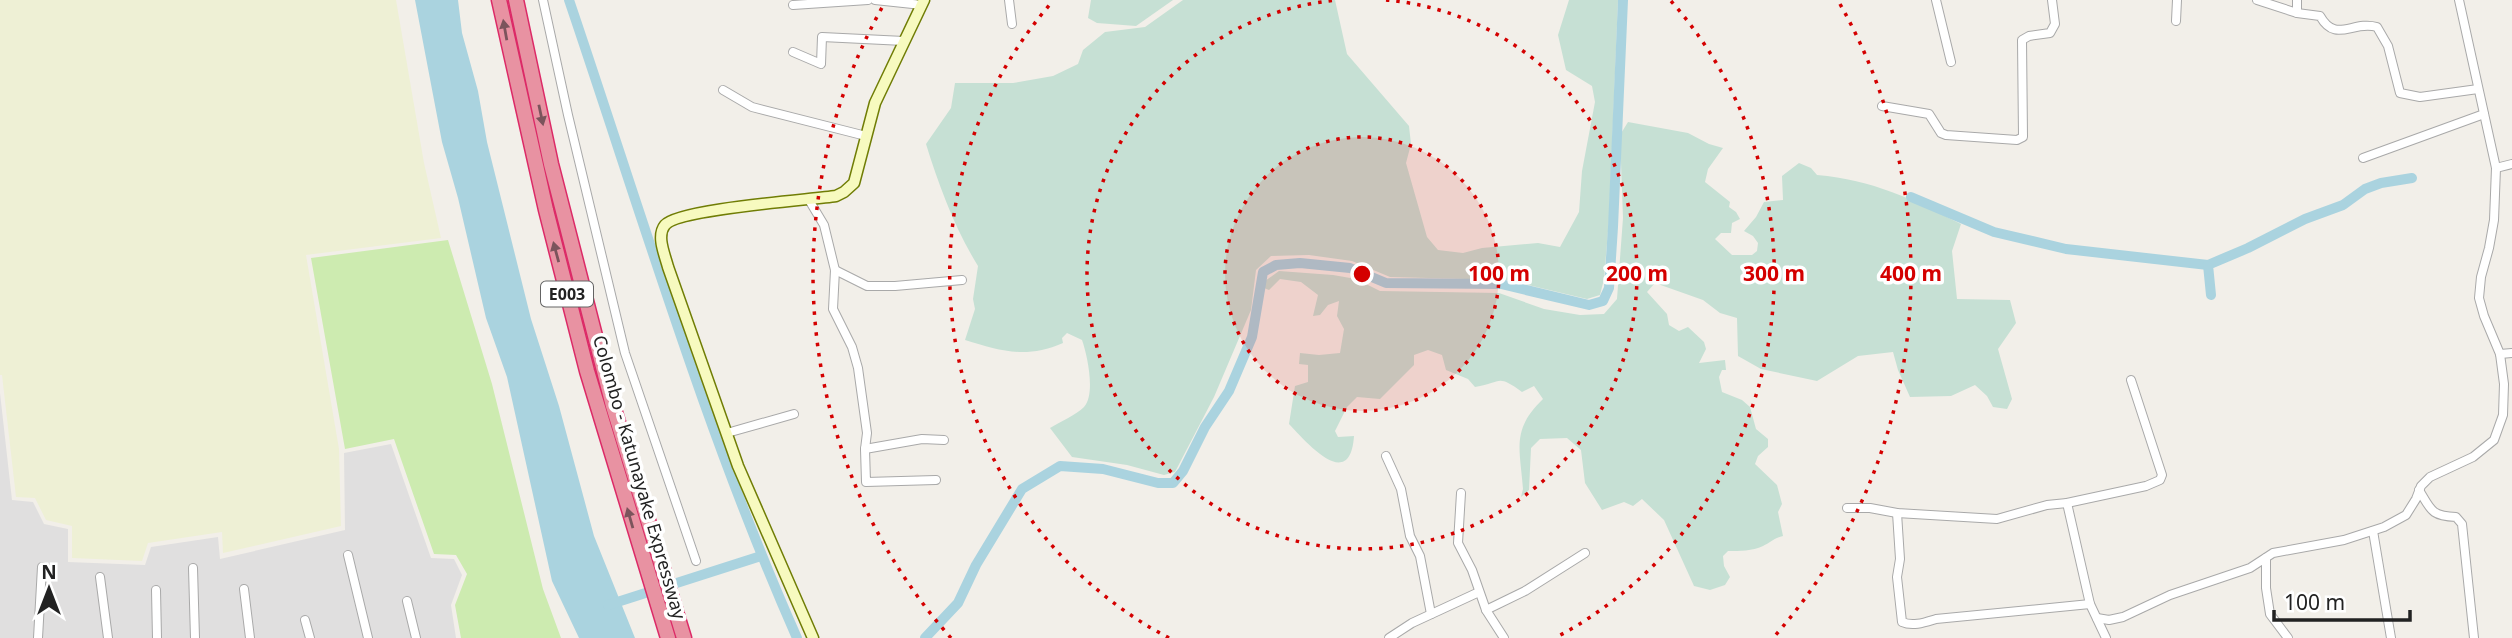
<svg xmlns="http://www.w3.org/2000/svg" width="2512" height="638" font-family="'Noto Sans',sans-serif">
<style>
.residential{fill:#e0dfdf}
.farmland{fill:#eef0d5}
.grass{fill:#cdebb0}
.wetland{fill:#c6e0d4}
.water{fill:#aad3df}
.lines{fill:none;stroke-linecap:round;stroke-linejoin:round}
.canal{stroke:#aad3df;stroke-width:10}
.street-casing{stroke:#a9a9a9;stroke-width:10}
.secondary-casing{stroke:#707d05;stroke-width:13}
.highway-casing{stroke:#dc2a67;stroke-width:17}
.street{stroke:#fff;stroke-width:8}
.secondary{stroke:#f7fabf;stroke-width:10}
.highway{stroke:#e892a2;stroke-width:14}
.oneway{fill:#7b545c}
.ring{fill:none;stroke:#d40000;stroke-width:3.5;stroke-dasharray:3.5 7}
.labels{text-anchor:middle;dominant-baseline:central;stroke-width:7;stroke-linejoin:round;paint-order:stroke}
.shield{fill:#fff;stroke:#646464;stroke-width:2}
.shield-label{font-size:16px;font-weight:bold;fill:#222}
.street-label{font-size:18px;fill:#222;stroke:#fff}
.centre{fill:#d40000;stroke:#fff;stroke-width:3.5}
.ring-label{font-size:21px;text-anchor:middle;font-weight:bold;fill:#d40000;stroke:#fff;stroke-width:7;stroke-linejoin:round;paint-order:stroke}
</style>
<rect width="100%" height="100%" fill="#f2efe9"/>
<polygon class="residential" points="0,393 12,500 33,502 44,524 68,529 68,562 145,565 151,547 218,537 220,559 345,530 344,453 391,444 431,558 454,559 462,575 451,605 456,638 0,638"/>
<polygon class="farmland" points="0,0 396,0 424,163 441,238 306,255 339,449 341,526 223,553 222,532 148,543 142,561 72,558 72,526 46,520 35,498 16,497 2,375 0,375"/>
<polygon class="grass" points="448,240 492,384 543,589 561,638 461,638 455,605 467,574 456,555 434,554 394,439 345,449 311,258"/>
<g class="wetland">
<polygon points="1091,0 1173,0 1136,26 1097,23 1088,18"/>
<path d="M1183 0H1335L1347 54 1409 126 1411 144 1406 163 1427 237 1438 250 1463 253 1482 248 1538 243 1560 247 1579 212 1582 171 1595 102 1592 86 1566 70 1558 35 1569 0H1618L1609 219 1604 279 1600 295 1587 299 1507 280 1390 277 1352 261 1309 255 1271 256 1256 270 1251 310 1214 397 1175 472 1164 475 1127 465 1072 457 1050 428C1060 422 1076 415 1084 407 1096 394 1087 354 1082 340L1067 333 1062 338 1063 343C1026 359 1001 351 965 340L975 309 973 299 978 266C955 229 939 186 926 144L951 108 955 83H1013L1053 76 1078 64 1083 50 1105 32 1145 27Z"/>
<path d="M1628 122 1688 133 1709 144 1723 148 1708 169 1705 182 1730 202 1729 207 1736 212 1740 219 1732 223 1731 233H1721L1715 239 1732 255H1752L1757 251 1758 243 1753 236 1744 231 1756 217 1764 202 1783 200 1782 176 1799 163 1811 168 1817 175C1873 180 1912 199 1961 224L1952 251 1957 299 2010 300 2016 323 1998 349 2012 399 2007 409 1993 407 1987 396 1975 385 1951 396 1910 397 1898 370 1893 352 1858 356 1817 381 1761 369 1738 356 1737 318 1720 313 1703 300 1655 283 1647 292 1667 314 1669 325 1679 331 1688 327 1704 342 1706 349 1699 363 1725 360 1726 370H1722L1719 377 1722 392 1742 400 1750 407 1756 429 1768 439V447L1758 456 1755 464 1777 485 1782 504 1778 512 1783 536C1774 538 1770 543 1763 546 1752 551 1740 551 1728 551L1723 556 1724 566 1730 577 1725 585 1710 590 1694 586 1664 520 1642 499 1633 506 1624 502 1602 510 1585 483 1581 450 1567 438 1540 439 1531 448 1529 490 1521 497 1523 489C1520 448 1511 430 1543 399L1534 386 1522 392C1496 373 1502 383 1475 387L1468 379 1446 370 1442 355 1428 350 1414 355V365L1380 399 1357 397 1347 407 1335 431 1338 437 1354 436C1350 493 1307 443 1289 424L1295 386 1308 382V365L1299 364 1300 353 1319 355 1340 353 1344 329 1337 316 1339 301 1328 305 1320 315 1313 316 1318 295 1301 282 1280 279 1269 290 1264 288 1265 281 1279 271 1333 275 1356 279 1380 291 1499 293 1544 309 1580 315 1604 314 1617 299 1623 218 1620 135Z"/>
</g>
<polygon class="water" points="415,0 458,0 462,33 478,91 487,142 531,319 559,406 594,536 635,638 579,638 552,581 507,377 486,318 458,198 442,142"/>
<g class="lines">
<g class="canal">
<path d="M569 0C641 212 706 433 797 638"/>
<polyline points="1911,197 1994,232 2066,249 2208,265"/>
<polyline points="2211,295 2208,265 2248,248 2305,219 2343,205 2365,189 2381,183 2412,178"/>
<polyline points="608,605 761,556"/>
<polyline points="925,638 958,603 976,565 1022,489 1060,466 1103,469 1158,483 1173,483 1183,471 1205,427 1229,391 1252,337 1263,272 1276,265 1300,263 1350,268 1386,283 1501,284 1589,305 1603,301 1609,288 1613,227 1623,0"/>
</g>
<defs>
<g id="street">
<polyline points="543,0 568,115 625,353 696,561"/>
<polyline points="875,0 922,5"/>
<polyline points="1009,0 1012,24"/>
<polyline points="1936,0 1951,62"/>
<path d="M2257 0 2297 13 2320 16C2336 44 2352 20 2377 27L2388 46 2400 93 2420 97 2478 89"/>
<polyline points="793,5 868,0"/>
<polyline points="2297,13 2297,0"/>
<polyline points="2176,21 2177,0"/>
<polyline points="793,52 821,64 822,37 904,41"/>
<polyline points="723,90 752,107 866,136"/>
<polyline points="1882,106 1929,114 1941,133 1946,135 2017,140 2023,137 2022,40 2029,36 2050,33 2055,24 2052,0"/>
<polyline points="2363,158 2484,114"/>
<polyline points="2496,168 2512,164"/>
<polyline points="809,200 824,225 835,270 833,309 852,347 858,368 867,433 865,449 866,482 936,480"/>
<polyline points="835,270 867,286 895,286 962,280"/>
<polyline points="2500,354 2512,353"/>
<polyline points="727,433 794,414"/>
<polyline points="865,449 922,439 944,440"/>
<polyline points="1386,456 1401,489 1410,536 1420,556 1431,614"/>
<path d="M2419 490C2431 510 2431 516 2456 517L2462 524 2474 638"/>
<polyline points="1461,493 1458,543 1472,570 1486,610 1504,638"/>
<polyline points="2067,503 2090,604 2106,638"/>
<polyline points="1847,508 1870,508 1897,513 1997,519 2047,505 2067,503 2146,486 2160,480 2162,475 2131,380"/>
<path d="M1897 513 1900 559 1897 577 1902 622C1913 627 1926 622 1936 619L2090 604"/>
<polyline points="2373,531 2391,638"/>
<polyline points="348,555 368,638"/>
<polyline points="2266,558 2266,588 2270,614 2288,638"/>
<polyline points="193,568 195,638"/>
<polyline points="100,577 108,638"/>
<polyline points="244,589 250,638"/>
<polyline points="156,590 157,638"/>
<polyline points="407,601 416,638"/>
<polyline points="1486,610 1525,591 1585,553"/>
<polyline points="2097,618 2109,620 2123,617 2170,595 2250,568 2273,553 2344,540 2384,527 2406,515 2416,499 2421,486 2430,477 2473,457 2494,440 2503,415 2504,384 2500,354 2484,316 2479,298 2481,277 2489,248 2494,220 2496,168 2459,0"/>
<polyline points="305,620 310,638"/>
<polyline points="38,638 42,567"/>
<polyline points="1389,638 1412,623 1479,592"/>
</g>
<path id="secondary" d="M813 638 738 466 668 267C665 255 656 236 665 225 678 209 808 200 836 196L844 192 854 183 875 103 924 0"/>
<g id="highway">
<polyline points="499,0 546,210 587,371 668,638"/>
<polyline points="516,0 551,164 613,406 684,638"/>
</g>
</defs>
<use href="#street" class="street-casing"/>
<use href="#secondary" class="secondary-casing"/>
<use href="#highway" class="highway-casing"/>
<use href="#street" class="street"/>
<use href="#secondary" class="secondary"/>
<use href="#highway" class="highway"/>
</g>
<defs><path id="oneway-solid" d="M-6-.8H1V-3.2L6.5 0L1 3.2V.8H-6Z" transform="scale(1.75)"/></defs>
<g class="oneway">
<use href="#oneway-solid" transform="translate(505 30) rotate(-100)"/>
<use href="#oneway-solid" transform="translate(541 115) rotate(78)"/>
<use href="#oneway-solid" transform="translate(556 252) rotate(-105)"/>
<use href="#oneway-solid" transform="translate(630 518) rotate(-106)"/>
</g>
<circle cx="1362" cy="274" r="137" fill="#d40000" fill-opacity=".12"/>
<g class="ring">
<circle cx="1362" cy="274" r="137"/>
<path d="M1386 0A275 275 0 1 1 1338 0"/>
<path d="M1169 638A412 412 0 0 1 1053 1M1671 1A412 412 0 0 1 1555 638"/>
<path d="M951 638A549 549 0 0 1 884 4M1840 4A549 549 0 0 1 1773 638"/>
</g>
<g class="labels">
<rect class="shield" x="541" y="281.5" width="52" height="25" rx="5"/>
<g class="shield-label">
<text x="567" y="294">E003</text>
</g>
<g class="street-label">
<text transform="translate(640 477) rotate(74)">Colombo - Katunayake Expressway</text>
</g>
</g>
<circle cx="1362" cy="274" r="10" class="centre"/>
<g class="ring-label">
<text x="1499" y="281">100 m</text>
<text x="1637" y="281">200 m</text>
<text x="1774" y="281">300 m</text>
<text x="1911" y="281">400 m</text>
</g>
<g transform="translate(49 589)" stroke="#ffffff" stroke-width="5" paint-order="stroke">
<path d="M0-5L12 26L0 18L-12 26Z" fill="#222222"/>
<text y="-10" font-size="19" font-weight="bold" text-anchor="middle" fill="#222222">N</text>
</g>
<path d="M2274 610v10h136v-10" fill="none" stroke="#222222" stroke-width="3.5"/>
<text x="2284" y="610" font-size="21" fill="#222222" stroke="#ffffff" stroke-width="5" paint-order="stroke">100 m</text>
</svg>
